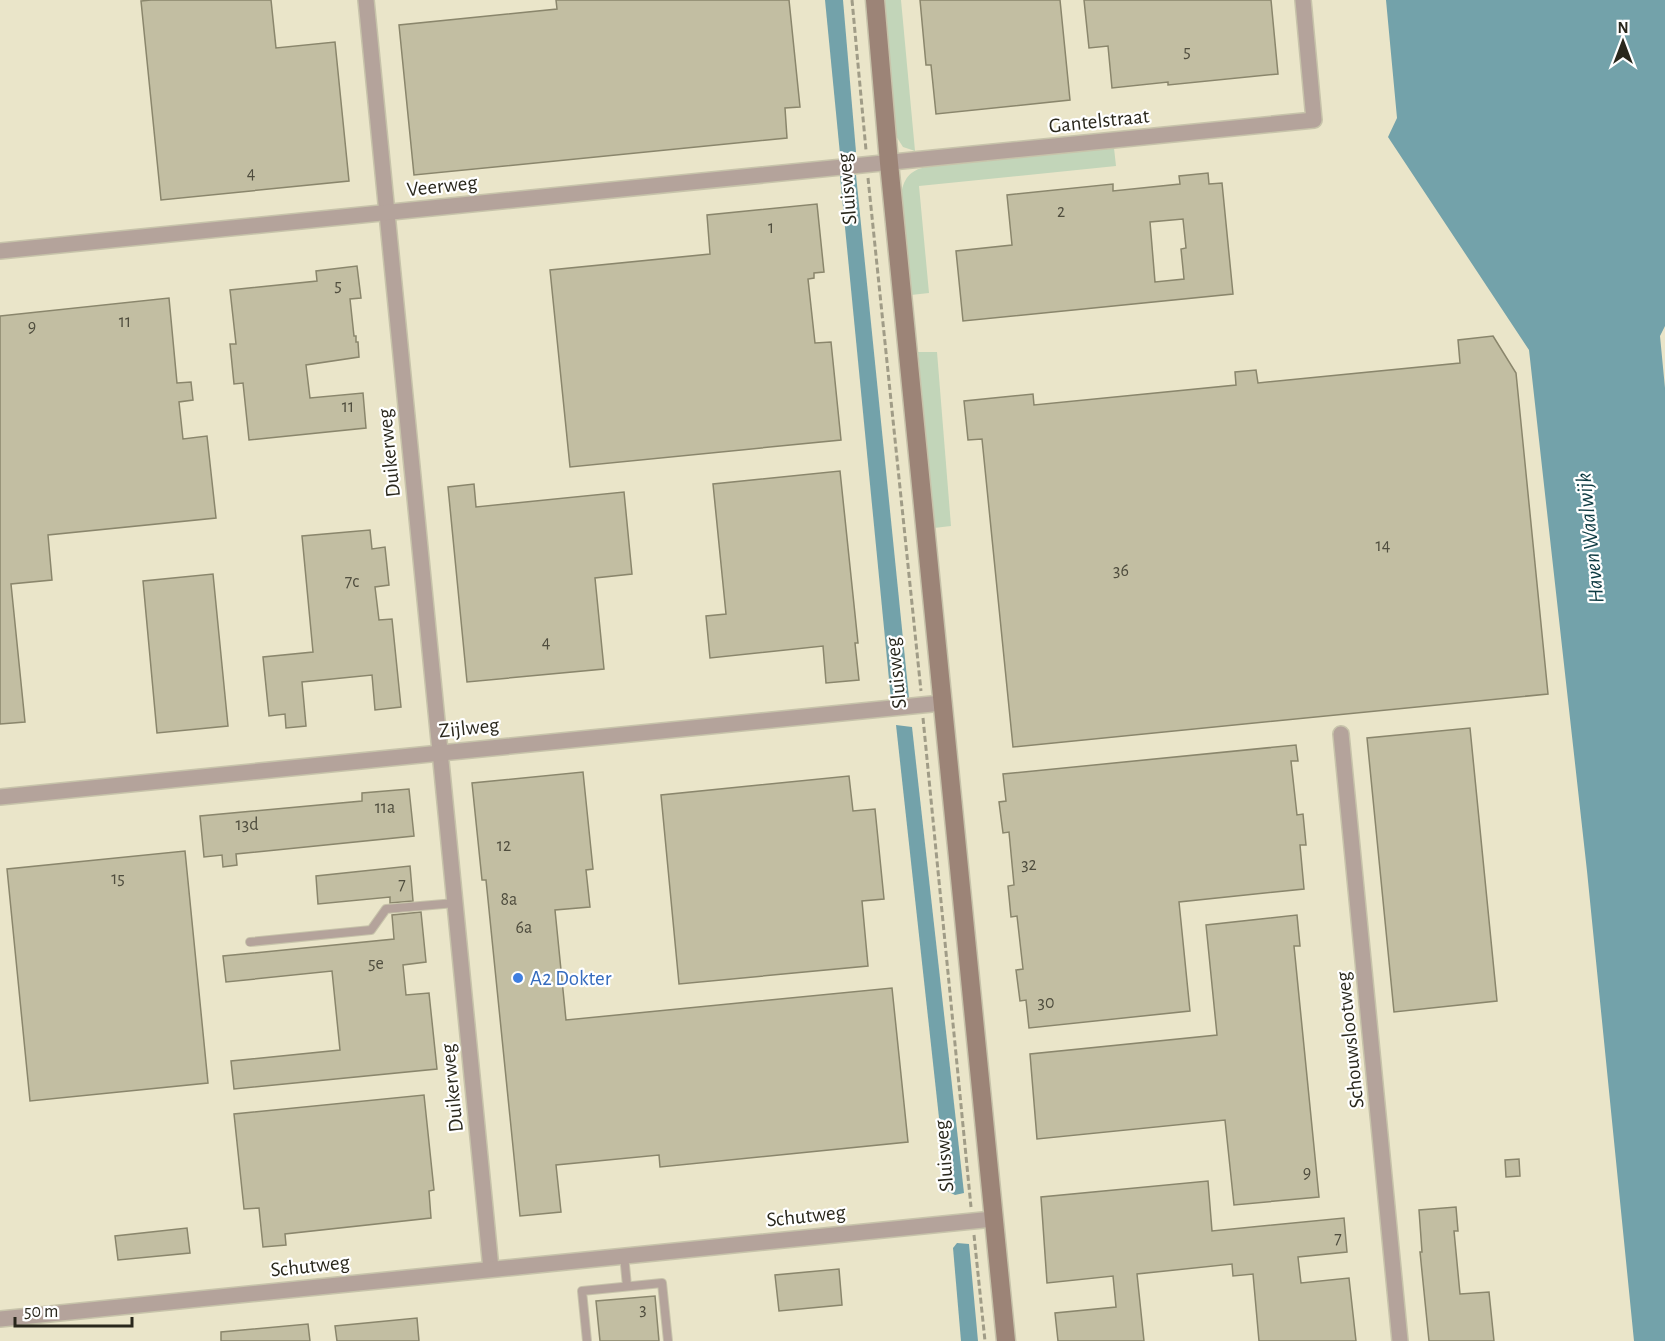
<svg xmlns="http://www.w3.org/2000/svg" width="1665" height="1341" font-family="'Alegreya Sans',sans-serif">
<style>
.green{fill:#c2d5b9}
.water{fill:#73a2aa}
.building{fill:#c2bea2;stroke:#8a866c;stroke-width:1.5;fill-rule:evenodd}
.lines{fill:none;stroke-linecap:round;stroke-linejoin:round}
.lane-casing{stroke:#c7c3aa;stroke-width:10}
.street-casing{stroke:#c7c3aa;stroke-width:18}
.secondary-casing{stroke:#c7c3aa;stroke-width:21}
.path{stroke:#a09c87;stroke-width:3;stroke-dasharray:6 3;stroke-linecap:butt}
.lane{stroke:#b4a39b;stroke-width:8}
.street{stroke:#b4a39b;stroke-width:15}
.secondary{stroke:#9c8477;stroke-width:18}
.shop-dot{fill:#3f7fe0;stroke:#fff;stroke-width:2}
.labels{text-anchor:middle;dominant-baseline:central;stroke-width:4.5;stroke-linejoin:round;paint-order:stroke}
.number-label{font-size:18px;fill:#4f4d3e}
.street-label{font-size:21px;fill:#29271c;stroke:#fff}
.shop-label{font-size:21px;fill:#366cbe;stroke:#fff;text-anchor:start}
.water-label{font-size:22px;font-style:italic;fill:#0e3b42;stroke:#fff}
</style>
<rect width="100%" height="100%" fill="#eae5c9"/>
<g class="green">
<polygon points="882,0 901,0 915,151 903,147 896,136"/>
<path d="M1114 148 1116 166 919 186 929 293 911 295 901 196C903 179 910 170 926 167Z"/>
<polygon points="918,352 937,352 951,526 934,528"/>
</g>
<g class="water">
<polygon points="825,0 843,0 856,152 840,154"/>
<polygon points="1386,0 1665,0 1665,326 1660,336 1665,388 1665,1341 1634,1341 1587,871 1529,350 1388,137 1397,118"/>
<polygon points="856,175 909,698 891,700 840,176"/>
<polygon points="896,725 912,727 964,1193 955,1195 947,1191"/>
<polygon points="957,1243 969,1244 978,1341 961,1341 953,1248"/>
</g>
<g class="building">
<polygon points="151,0 271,0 276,48 335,42 349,181 161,200 141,1"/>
<polygon points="556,0 789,0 800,107 785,108 787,138 414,175 399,25 557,9"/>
<polygon points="920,0 1060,0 1070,100 936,114 931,65 926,65"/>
<polygon points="1084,0 1271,0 1278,74 1168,85 1168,82 1112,88 1108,46 1089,48"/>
<path d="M1208 173 1209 184 1222 183 1233 294 963 321 956 251 1012 245 1007 195 1113 184V191L1180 184 1179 176ZM1183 219 1186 248 1181 249 1184 279 1155 282 1150 222Z"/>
<polygon points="817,204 824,272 814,273 814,278 808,279 815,343 831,342 841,440 570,467 550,270 710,254 707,215"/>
<polygon points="357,266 361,298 350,299 354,336 356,336 356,342 358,342 359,357 306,365 310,398 363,393 366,428 249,440 243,383 234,384 230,344 236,344 230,290 317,281 316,271"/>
<polygon points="169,298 177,383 191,382 193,400 179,402 183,439 207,436 216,518 48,535 52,580 11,584 25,722 0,724 0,316"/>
<polygon points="1493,336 1516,373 1548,694 1013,747 982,439 968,440 964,401 1033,394 1034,405 1236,385 1235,372 1256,370 1258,383 1460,363 1458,340"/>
<polygon points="840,471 858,643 855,643 859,680 826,683 823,646 710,658 706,616 726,614 713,484"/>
<polygon points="474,484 476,507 624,492 632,574 595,578 604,669 467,682 448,487"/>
<polygon points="370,530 372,549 385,547 389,585 375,587 379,620 392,619 401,707 375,710 372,675 302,682 306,726 286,728 285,714 269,716 263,657 313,652 302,536"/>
<polygon points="213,574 228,726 157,733 143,581"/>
<polygon points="1470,728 1497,1001 1394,1012 1367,738"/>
<polygon points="1296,745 1298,761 1291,761 1297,815 1303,814 1306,845 1300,845 1304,889 1179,902 1190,1011 1029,1028 1026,1000 1020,1001 1016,970 1023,969 1017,916 1011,917 1008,886 1014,885 1009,832 1003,833 999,802 1006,801 1003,774"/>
<polygon points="583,772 593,869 586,870 590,907 555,910 566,1020 892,988 908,1142 660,1167 659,1155 556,1165 561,1212 520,1216 486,880 482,880 472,783"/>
<polygon points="849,776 853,811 875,809 884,899 862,901 868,966 679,984 661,795"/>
<polygon points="409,789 414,836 236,854 237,865 223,867 222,855 204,857 200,816 362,801 362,793"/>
<polygon points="185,851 208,1083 30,1101 7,869"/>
<polygon points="410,866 413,901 390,903 390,897 318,904 316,876"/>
<polygon points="421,912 426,962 403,965 406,995 429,993 437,1069 234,1089 231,1061 340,1050 332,971 226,982 223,956 394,939 392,915"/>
<polygon points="1297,915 1300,946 1294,946 1319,1197 1234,1205 1225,1120 1037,1139 1030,1054 1217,1035 1206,925"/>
<polygon points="424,1095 434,1190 429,1191 431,1218 285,1234 286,1245 263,1247 259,1208 244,1209 234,1114"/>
<polygon points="1519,1159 1520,1176 1506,1177 1505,1160"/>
<polygon points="1208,1181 1212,1231 1344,1218 1347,1252 1298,1257 1301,1283 1349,1278 1356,1341 1259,1341 1253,1274 1233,1276 1232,1264 1137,1274 1144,1341 1058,1341 1055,1313 1116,1307 1113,1276 1047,1283 1041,1197"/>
<polygon points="1456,1207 1458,1231 1454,1231 1460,1294 1489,1292 1494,1341 1429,1341 1420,1252 1422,1252 1419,1210"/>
<polygon points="187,1228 190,1253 118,1260 115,1236"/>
<polygon points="839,1269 842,1305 779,1311 775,1275"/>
<polygon points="655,1296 659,1341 600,1341 596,1301"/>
<polygon points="417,1318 419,1341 337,1341 335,1326"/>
<polygon points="308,1324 310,1341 221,1341 221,1332"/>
</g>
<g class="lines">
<defs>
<g id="lane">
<polyline points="250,942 371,930 386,909 455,903"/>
<polyline points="624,1255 627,1286"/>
<polyline points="587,1341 582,1291 662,1283 668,1341"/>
</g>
<g id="street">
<polyline points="366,0 491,1269"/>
<polyline points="0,251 1314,120 1303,0"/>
<polyline points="1341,734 1400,1341"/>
<polyline points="0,797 942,703"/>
<polyline points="0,1319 993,1219"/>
</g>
<polyline id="secondary" points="875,0 889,163 1006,1341"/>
</defs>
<use href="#lane" class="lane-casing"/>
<use href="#street" class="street-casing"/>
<use href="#secondary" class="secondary-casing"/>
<g class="path">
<polyline points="852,0 866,150"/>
<polyline points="868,178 921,691"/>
<polyline points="923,718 971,1207"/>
<polyline points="974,1235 985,1341"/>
</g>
<use href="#lane" class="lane"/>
<use href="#street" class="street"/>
<use href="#secondary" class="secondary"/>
</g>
<circle class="shop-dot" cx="518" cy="978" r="6"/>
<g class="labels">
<g class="number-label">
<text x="1187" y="52">5</text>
<text x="251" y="174">4</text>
<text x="1061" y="212">2</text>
<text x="771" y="228">1</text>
<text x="338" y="286">5</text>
<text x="125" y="322">11</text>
<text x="32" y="327">9</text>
<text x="348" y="407">11</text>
<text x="1383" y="546">14</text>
<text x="1121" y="571">36</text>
<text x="352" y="582">7c</text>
<text x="546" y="643">4</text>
<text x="385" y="808">11a</text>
<text x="247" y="825">13d</text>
<text x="504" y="846">12</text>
<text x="1029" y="865">32</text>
<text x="118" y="879">15</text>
<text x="402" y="885">7</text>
<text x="509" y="900">8a</text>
<text x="524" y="928">6a</text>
<text x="376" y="964">5e</text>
<text x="1046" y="1003">30</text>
<text x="1307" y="1173">9</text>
<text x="1338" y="1239">7</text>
<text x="643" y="1310">3</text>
</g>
<g class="street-label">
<text transform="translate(1099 121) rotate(-6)">Gantelstraat</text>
<text transform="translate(442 186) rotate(-6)">Veerweg</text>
<text transform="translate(847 189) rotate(-95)">Sluisweg</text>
<text transform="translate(389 453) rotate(-96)">Duikerweg</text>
<text transform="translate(896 673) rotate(-96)">Sluisweg</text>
<text transform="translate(469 728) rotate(-6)">Zijlweg</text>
<text transform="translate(1350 1040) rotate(-96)">Schouwslootweg</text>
<text transform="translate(452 1088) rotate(-96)">Duikerweg</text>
<text transform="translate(944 1156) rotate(-95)">Sluisweg</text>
<text transform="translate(806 1216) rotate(-6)">Schutweg</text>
<text transform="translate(310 1266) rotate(-6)">Schutweg</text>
</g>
<g class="shop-label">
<text x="530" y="978">A2 Dokter</text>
</g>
<g class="water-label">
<text transform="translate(1590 538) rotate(-96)">Haven Waalwijk</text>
</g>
</g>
<g transform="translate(1623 42)" stroke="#ffffff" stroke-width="4.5" paint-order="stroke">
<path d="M0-4.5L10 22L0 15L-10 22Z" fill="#29271c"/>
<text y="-9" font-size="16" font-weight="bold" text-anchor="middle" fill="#29271c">N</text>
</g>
<path d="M15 1317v9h117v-9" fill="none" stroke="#29271c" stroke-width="3"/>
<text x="24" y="1317" font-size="18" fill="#29271c" stroke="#ffffff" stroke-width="4.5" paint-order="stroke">50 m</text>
</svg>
